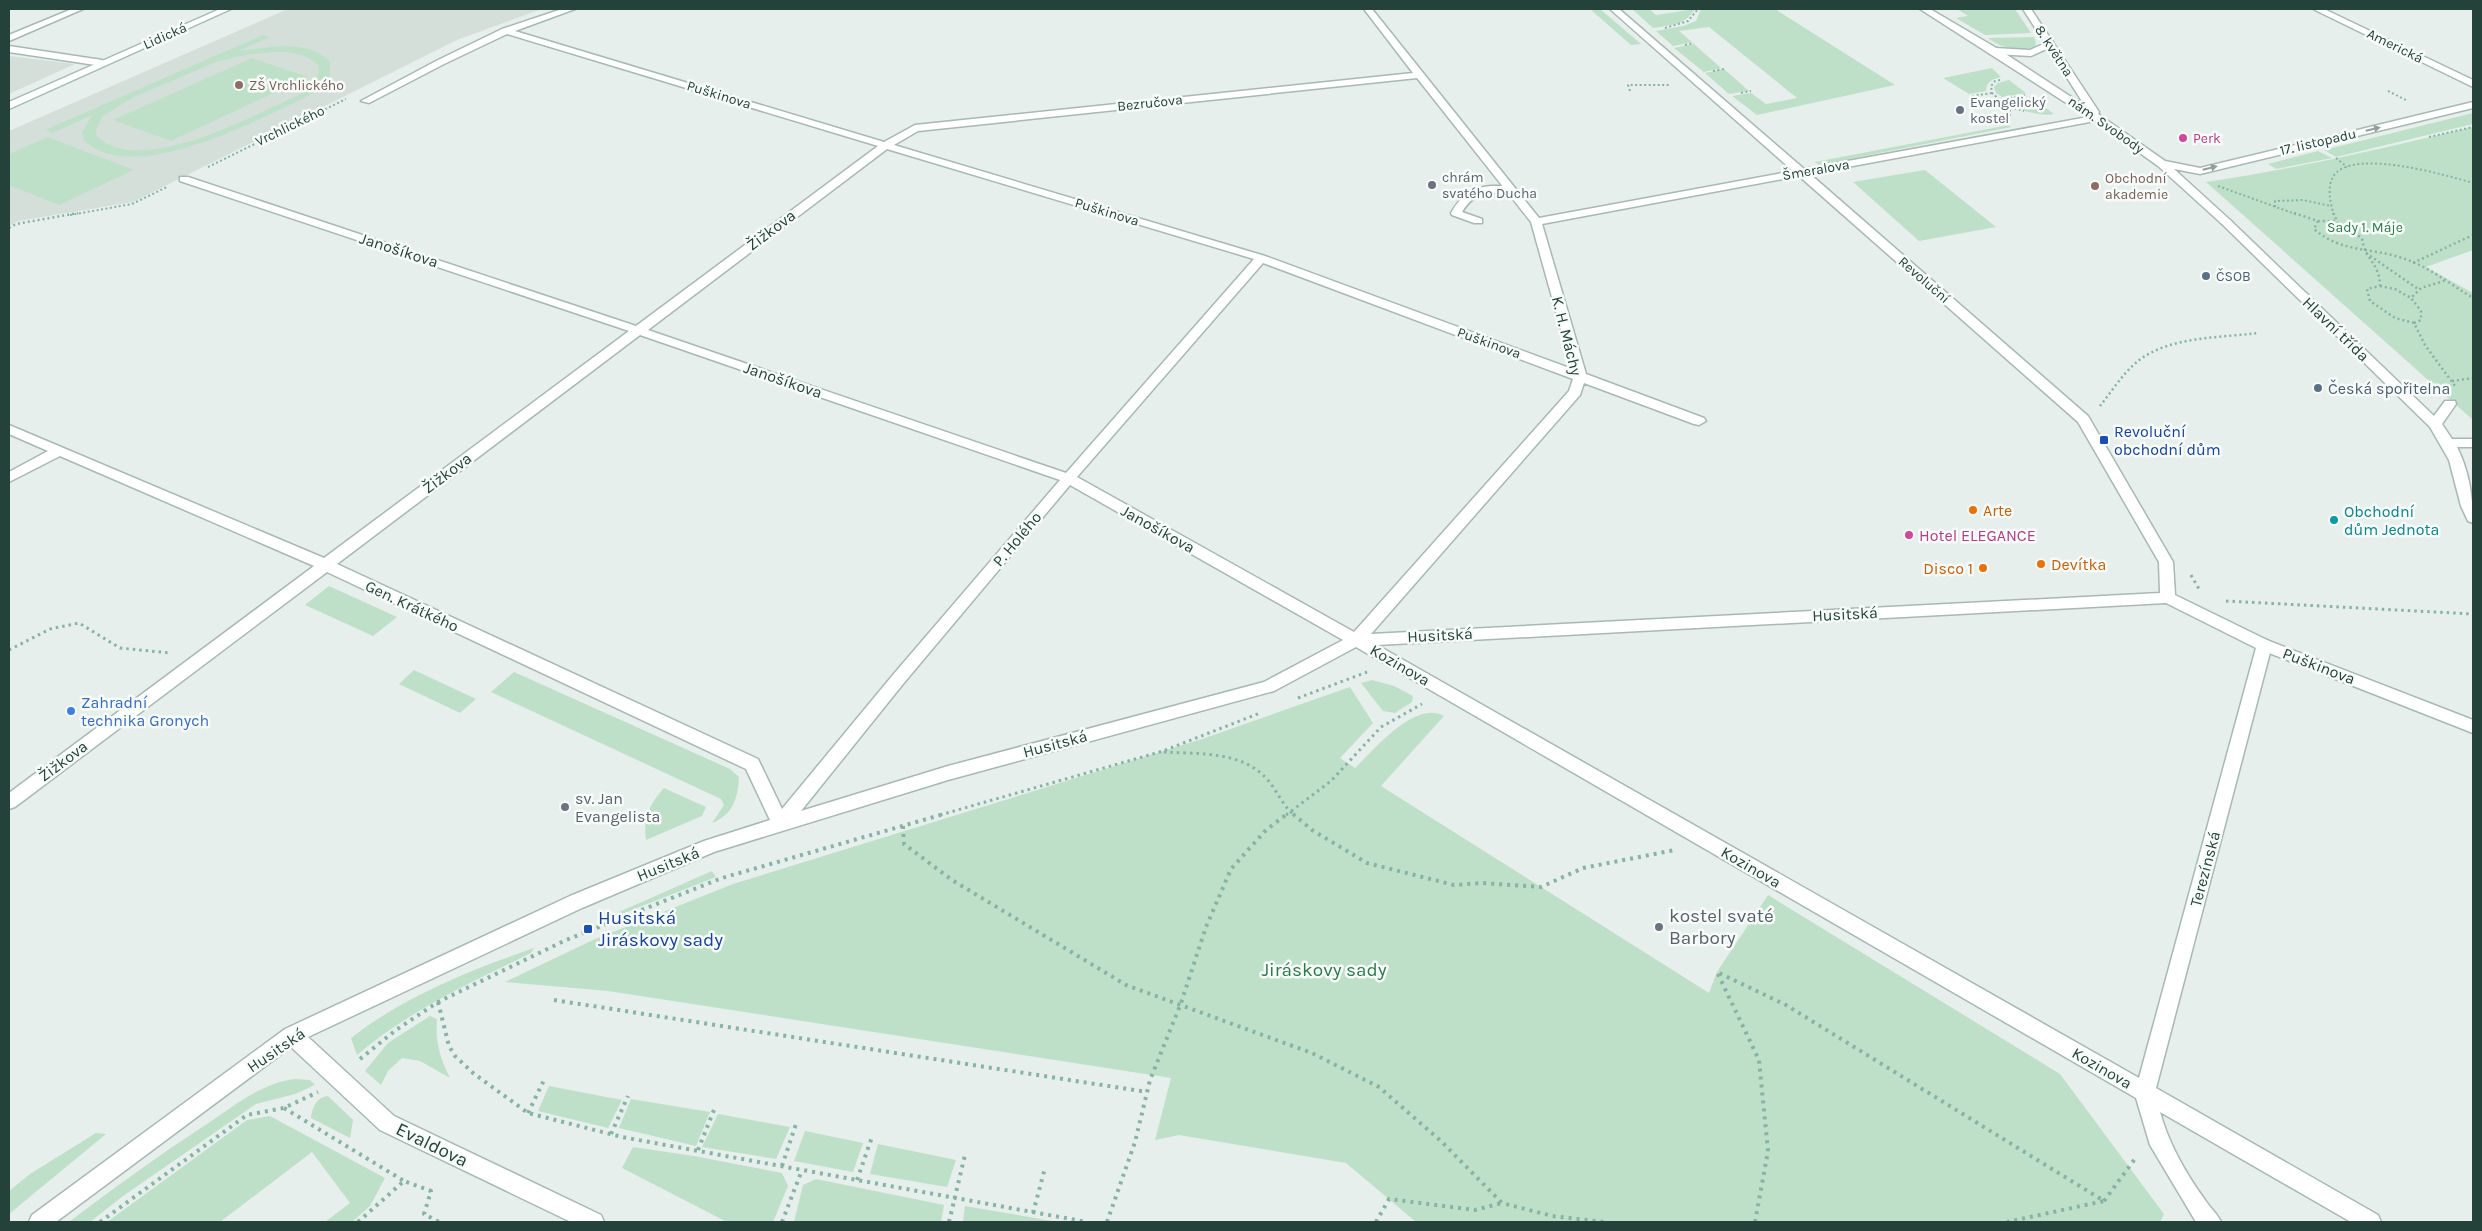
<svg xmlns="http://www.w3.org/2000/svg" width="2482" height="1231" font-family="Karla,sans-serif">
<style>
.built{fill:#d4dfda}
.green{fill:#bfe0c8;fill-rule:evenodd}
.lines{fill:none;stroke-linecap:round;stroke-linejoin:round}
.service-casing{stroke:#a8b8b2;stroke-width:3}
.pedestrian-casing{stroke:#a8b8b2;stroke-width:3}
.minor-casing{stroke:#a8b8b2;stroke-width:3}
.secondary-casing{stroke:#a4bbb3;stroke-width:3}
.path-far3{stroke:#86b3a5;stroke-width:2;stroke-dasharray:2 2.5;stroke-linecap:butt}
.path-far2{stroke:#86b3a5;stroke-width:2.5;stroke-dasharray:2 3;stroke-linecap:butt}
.path-far1{stroke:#86b3a5;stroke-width:3;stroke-dasharray:2.5 4;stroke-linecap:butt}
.path{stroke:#86b3a5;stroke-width:4;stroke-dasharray:3 5;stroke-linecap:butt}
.service{fill:#fff;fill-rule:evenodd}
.pedestrian{fill:#fff;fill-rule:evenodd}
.minor{fill:#fff;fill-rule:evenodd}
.secondary{fill:#fff;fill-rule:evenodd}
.oneway{fill:#92a09c}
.education-dot{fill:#8d6e63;stroke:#f7fbf9;stroke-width:2}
.worship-dot{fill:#6b7280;stroke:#f7fbf9;stroke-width:2}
.hotel-dot{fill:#d1479c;stroke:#f7fbf9;stroke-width:2}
.service-dot{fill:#5c6f8a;stroke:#f7fbf9;stroke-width:2}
.transit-dot{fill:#1a4fb4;stroke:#f7fbf9;stroke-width:2}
.food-dot{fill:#e8710a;stroke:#f7fbf9;stroke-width:2}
.culture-dot{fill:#0f9aa8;stroke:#f7fbf9;stroke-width:2}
.shop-dot{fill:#3f7fe0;stroke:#f7fbf9;stroke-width:2}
.labels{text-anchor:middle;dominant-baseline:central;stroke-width:5;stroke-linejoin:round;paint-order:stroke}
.far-street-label{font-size:14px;fill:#24423a;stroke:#f7fbf9}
.far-education-label{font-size:14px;fill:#785e54;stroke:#f7fbf9;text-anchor:start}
.far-worship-label{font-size:14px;fill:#5b616d;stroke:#f7fbf9;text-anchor:start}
.far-hotel-label{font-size:14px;fill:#b23c85;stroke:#f7fbf9;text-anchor:start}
.far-park-label{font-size:14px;fill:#2d7a4b;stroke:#f7fbf9}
.far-service-label{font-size:14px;fill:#4e5e75;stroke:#f7fbf9;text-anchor:start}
.street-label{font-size:16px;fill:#24423a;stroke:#f7fbf9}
.service-label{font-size:16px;fill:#4e5e75;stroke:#f7fbf9;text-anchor:start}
.transit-label{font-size:16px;fill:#164399;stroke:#f7fbf9;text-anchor:start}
.food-label{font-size:16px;fill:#c56008;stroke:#f7fbf9;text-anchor:start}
.culture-label{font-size:16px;fill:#0d838f;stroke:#f7fbf9;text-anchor:start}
.hotel-label{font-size:16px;fill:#b23c85;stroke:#f7fbf9;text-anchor:start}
.shop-label{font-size:16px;fill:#366cbe;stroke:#f7fbf9;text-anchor:start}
.worship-label{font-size:16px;fill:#5b616d;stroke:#f7fbf9;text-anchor:start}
.near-worship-label{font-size:19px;fill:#5b616d;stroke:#f7fbf9;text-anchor:start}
.near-transit-label{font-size:19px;fill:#164399;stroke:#f7fbf9;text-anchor:start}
.near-park-label{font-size:19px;fill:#2d7a4b;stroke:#f7fbf9}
.near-street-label{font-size:19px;fill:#24423a;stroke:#f7fbf9}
</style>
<rect width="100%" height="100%" fill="#e6efeb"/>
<g class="built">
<polygon points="288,9 541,9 457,40 133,202 18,221 9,226 9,131"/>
<polygon points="9,56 75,64 9,94"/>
</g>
<g class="green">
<polygon points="1590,9 1600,9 1641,44 1631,45"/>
<path d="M1632 9H1649L1656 15 1695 9C1685 25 1671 25 1653 28Z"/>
<polygon points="1701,9 1775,9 1895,85 1757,115 1732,96 1751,93 1766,104 1797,98 1709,27 1679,31 1692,42 1673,46 1656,31 1683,26 1696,21"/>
<polygon points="1957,9 2015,9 2031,33 1985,35 1956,18 1968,16"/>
<path d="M263 35 270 37 238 51C266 48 309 38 330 62V76L314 92 302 99C254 122 130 187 84 140L82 133 92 115 53 133 45 130ZM273 52C289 52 307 53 318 65 320 72 318 77 313 83 301 97 280 103 264 111 227 129 133 173 97 136L96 130 103 116 134 97 216 62 245 55Z"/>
<path d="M2034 37 2036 44 2034 47C2018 52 2001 48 1988 38Z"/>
<polygon points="1694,44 1721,68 1704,72 1674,48"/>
<polygon points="252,58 308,77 171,141 113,120"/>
<path d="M1992 68 2001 77C1993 79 1986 81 1986 91L1969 94 1943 78Z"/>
<polygon points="1724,69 1749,91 1729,94 1705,73"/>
<polygon points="2009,80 2026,93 2002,97 1996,93 1994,87 1998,83"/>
<path d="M2031 97 2054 114C2040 117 2017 110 2005 101Z"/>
<polygon points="2473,113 2473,124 2336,157 2324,150"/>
<polygon points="2009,125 2011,127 1819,165 1815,162"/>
<path d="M2473 127V250L2426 267 2473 293V420L2206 182C2296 169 2384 148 2473 127Z"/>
<polygon points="48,137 134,170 59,205 9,185 9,154"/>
<polygon points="2318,151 2332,158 2276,169 2268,164"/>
<polygon points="1925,170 1996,227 1919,241 1853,182"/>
<polygon points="329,586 397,617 373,636 305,605"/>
<polygon points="414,670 476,699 460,713 399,684"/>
<path d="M514 672 730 769 739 777C738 798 733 815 712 823L724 805 721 799 491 692Z"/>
<polygon points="1372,680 1394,686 1413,696 1412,702 1395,713 1383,711 1361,683"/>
<path d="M1350 687 1373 723 1340 758 1355 768C1375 749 1415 700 1444 716L1381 786 1709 993 1717 972 1768 895 2060 1074 2164 1214 2160 1222H1416L1346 1163 1179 1135 1155 1140 1171 1078 608 991 505 982 593 940 733 884 1202 739Z"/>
<path d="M664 788 706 807 702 816 646 840C643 819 649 804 664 788Z"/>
<polygon points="712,871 716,877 614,917 610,916"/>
<path d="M534 948 531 953C470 983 410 1010 357 1055L351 1038C405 996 470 970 534 948Z"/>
<path d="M430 1016 437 1019C435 1042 440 1058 450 1078L420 1061 402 1058 388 1071 381 1085 365 1071 388 1043Z"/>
<path d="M295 1079 310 1080 315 1085 295 1094 256 1104 123 1196 90 1222H69C114 1188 159 1155 207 1124 234 1106 261 1083 295 1079Z"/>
<polygon points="549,1086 622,1100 608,1128 538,1111"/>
<path d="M328 1096 353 1120 350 1138 311 1118C312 1107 317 1097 328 1096Z"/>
<polygon points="631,1099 710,1112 696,1146 619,1128"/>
<polygon points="718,1114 790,1127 776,1159 702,1147"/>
<polygon points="270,1116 385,1178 370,1206 352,1222 325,1222 350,1203 312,1152 220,1222 107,1222 247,1120"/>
<polygon points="805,1131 863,1143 853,1172 794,1161"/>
<polygon points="96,1133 106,1134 9,1214 9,1191 30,1174"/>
<polygon points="878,1144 956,1160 947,1187 870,1174"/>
<polygon points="633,1147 694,1156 782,1173 788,1186 773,1222 727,1222 622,1168"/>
<polygon points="816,1179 944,1205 941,1222 794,1222 803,1185"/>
<polygon points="965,1206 1058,1222 963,1222"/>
</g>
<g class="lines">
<defs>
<g id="service">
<polygon points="72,9 83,9 9,41 9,35"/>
<polygon points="2050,41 2053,42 2053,46 2031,56 1995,54 1990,51 1995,48 2030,50"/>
<polygon points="9,46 102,60 107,63 102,66 9,52"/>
<path d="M1491 186H1509L1514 189C1500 202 1482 180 1462 212L1482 219V223H1474L1452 215 1451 213C1461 196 1470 188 1491 186Z"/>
</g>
<g id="pedestrian">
<path d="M2226 219 2230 220 2434 416 2445 401H2455L2456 404 2442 424 2452 439H2473V447H2457C2469 471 2473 497 2473 523L2468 521 2461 506 2449 460 2430 427 2222 224 2220 222Z"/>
<polygon points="2264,639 2473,720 2473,733 2259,649 2256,645 2259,641"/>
</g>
<g id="minor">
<path d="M562 9H575L515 31 884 142 915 125 1413 73 1364 9H1372L1539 218 1793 171 1610 9H1619L1804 169 2088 117 1920 9H1930L1998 49 2085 106 2023 9H2031L2099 112 2098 114 2165 161 2200 168 2473 102V108L2200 174 2174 169 2230 220 2232 222 2226 225 2222 224 2158 166 2095 121 1810 174 2088 416 2173 562 2175 595 2269 641 2272 645 2156 1088 2378 1215 2381 1222H2351L2160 1112C2168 1142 2186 1174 2205 1200 2210 1208 2217 1213 2221 1222H2196L2150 1145 2136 1098 1356 647 1274 691 948 780 714 852 582 908 308 1037 394 1116 601 1215 604 1222H571L380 1130 291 1047 56 1222H29L32 1215 285 1029 570 896 704 841 770 820 746 769 327 572 15 807 9 809V793L314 566 60 456 9 482V472L48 451 9 434V425L324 558 629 331 180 181V177H188L636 326 878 146 507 34 444 64 369 103 361 101 438 60 502 29ZM1417 78 1531 222 1572 369 1265 256 894 145 918 131ZM887 149 1254 259 1066 473 648 330ZM1799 176 2078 422 2159 562 2160 593 1371 634 1580 395 1584 383 1694 424 1699 425 1706 421 1704 418 1586 374 1542 224ZM1263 263 1573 379 1569 391 1354 632 1077 477ZM640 335 1060 480 892 676 782 809 758 759 337 564ZM1070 485 1343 640 1264 682 948 766 801 811 903 684ZM2166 603 2256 648 2139 1078 1377 645Z"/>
<polygon points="2313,9 2324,9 2473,80 2473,87"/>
</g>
<polygon id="secondary" points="220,9 231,9 9,109 9,102"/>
</defs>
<use href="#service" class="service-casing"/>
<use href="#pedestrian" class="pedestrian-casing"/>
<use href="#minor" class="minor-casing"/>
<use href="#secondary" class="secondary-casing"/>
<g class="path-far3">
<polyline points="1665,28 1688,21 1698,9"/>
<polyline points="1685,45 1694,43"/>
<polyline points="1713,71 1724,69"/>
<polyline points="2000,80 1995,81 1991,86 1992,93 2000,100"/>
<polyline points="1630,91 1628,85 1670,85"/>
<polyline points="2388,91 2408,101"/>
<polyline points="1741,93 1751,91"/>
<polyline points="1972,96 1992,93"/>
<polyline points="2010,107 2024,111"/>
<polyline points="2010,116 2010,107 2000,100 2025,95"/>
<polyline points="2429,137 2473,127"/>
<polyline points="2336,158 2347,167"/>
<polyline points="208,167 346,99"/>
<polyline points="2106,184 2145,179"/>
<polyline points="2218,186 2298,215"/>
<polyline points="2275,207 2275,201 2303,200 2331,206"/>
<polyline points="70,215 132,204 167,187"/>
<path d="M2334 215C2330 202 2326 185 2335 174 2357 149 2445 175 2473 183"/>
</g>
<g class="path-far2">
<polyline points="2294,213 2318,221 2336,221"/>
<path d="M2333 213 2338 223 2362 238C2365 261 2380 263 2380 286L2367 289 2370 301 2395 318 2414 323 2425 345 2455 386"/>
<path d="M2318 221 2314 229C2342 253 2369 247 2402 258 2428 266 2450 284 2473 298"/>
<polyline points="9,228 16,224 78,213"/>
<polyline points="2366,253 2418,289"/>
<polyline points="2413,263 2473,235"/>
<polyline points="2380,286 2395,289 2411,298"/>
<polyline points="2414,323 2421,320 2421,311 2411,298 2421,288 2444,281"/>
<polyline points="2452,381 2473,378"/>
<path d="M2100 406C2112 391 2123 373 2138 361 2170 336 2219 338 2258 333"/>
</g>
<g class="path-far1">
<polyline points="2191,575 2199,589"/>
<polyline points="2226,601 2473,614"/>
<polyline points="9,650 50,629 79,623 120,648 170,653"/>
<polyline points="1298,698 1367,672"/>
<path d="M1164 752C1198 754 1241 751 1266 778 1277 790 1282 805 1294 815"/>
<polyline points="940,815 1163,751 1260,713"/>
<polyline points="1286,815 1331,781 1381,727 1422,704"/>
</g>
<g class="path">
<polyline points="1293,814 1312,830 1367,863 1454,885 1482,883 1541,887 1583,868 1675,850"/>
<polyline points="903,826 904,844 952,880 1126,985 1312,1053 1379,1087 1441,1141 1502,1203 1552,1216 1604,1222"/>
<polyline points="554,1000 1147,1092"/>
<polyline points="438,1002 449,1046 455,1056 473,1073 528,1113 622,1137 1087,1222"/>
<polyline points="360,1059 396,1030 438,1002 566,940 722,878 944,814"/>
<polyline points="284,1108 404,1181"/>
<polyline points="528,1113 544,1080"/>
<polyline points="611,1134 628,1096"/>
<polyline points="698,1150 714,1110"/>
<polyline points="782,1166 796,1124"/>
<polyline points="857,1180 872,1137"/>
<polyline points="2104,1201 2137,1156"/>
<polyline points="1033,1213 1045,1168"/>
<polyline points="100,1222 247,1115 284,1108 318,1092"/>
<polyline points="358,1222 404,1181 431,1191 424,1214 439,1222"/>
<polyline points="782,1222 802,1170"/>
<polyline points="949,1222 965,1155"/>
<polyline points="1107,1222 1135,1142 1150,1080 1181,1003 1206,927 1231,869 1266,830 1287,814"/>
<polyline points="1376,1222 1389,1199 1475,1210 1502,1203"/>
<polyline points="1755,1222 1768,1151 1759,1060 1717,972 1786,1005 2104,1201 2007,1222"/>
</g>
<use href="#service" class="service"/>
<use href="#pedestrian" class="pedestrian"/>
<use href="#minor" class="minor"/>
<use href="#secondary" class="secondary"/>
</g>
<defs><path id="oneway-solid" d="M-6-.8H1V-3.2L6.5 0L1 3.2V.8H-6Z" transform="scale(1.25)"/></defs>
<g class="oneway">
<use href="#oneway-solid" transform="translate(2373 129) rotate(-13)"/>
<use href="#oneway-solid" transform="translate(2210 168) rotate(-14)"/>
</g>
<g class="education-dot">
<circle cx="239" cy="85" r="5"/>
<circle cx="2095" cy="186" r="5"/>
</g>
<g class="worship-dot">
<circle cx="1960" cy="110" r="5"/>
<circle cx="1432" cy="185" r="5"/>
<circle cx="565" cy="807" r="5"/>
<circle cx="1659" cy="927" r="5"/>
</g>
<g class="hotel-dot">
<circle cx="2183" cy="138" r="5"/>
<circle cx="1909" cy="535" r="5"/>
</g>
<g class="service-dot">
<circle cx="2206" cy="276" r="5"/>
<circle cx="2318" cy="388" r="5"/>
</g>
<g class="transit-dot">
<rect x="2099" y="435" width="10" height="10" rx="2.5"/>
<rect x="583" y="924" width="10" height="10" rx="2.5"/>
</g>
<g class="food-dot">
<circle cx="1973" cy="510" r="5"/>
<circle cx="2041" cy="564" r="5"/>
<circle cx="1983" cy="568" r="5"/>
</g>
<circle class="culture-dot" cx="2334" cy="520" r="5"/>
<circle class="shop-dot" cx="71" cy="711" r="5"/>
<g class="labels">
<g class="far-street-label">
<text transform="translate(165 36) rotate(-24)">Lidická</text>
<text transform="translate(2395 46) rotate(26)">Americká</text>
<text transform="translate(2054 51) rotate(57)">8. května</text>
<text transform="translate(719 95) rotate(17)">Puškinova</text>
<text transform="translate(1150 103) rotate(-6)">Bezručova</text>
<text transform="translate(2106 125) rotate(35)">nám. Svobody</text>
<text transform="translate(290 126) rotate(-26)">Vrchlického</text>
<text transform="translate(2318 142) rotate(-13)">17. listopadu</text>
<text transform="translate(1816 170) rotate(-10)">Šmeralova</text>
<text transform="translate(1107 212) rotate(17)">Puškinova</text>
<text transform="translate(1924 280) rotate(41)">Revoluční</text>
<text transform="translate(1489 343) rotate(20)">Puškinova</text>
</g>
<g class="far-education-label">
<text x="249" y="85">ZŠ Vrchlického</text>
<text x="2105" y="178">Obchodní<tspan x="2105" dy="16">akademie</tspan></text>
</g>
<g class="far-worship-label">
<text x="1970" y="102">Evangelický<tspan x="1970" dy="16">kostel</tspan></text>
<text x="1442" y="177">chrám<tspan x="1442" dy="16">svatého Ducha</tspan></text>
</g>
<g class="far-hotel-label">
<text x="2193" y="138">Perk</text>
</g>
<g class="far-park-label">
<text x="2365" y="227">Sady 1. Máje</text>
</g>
<g class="far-service-label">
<text x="2216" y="276">ČSOB</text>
</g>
<g class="street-label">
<text transform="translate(771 230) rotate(-37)">Žižkova</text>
<text transform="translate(399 250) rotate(18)">Janošíkova</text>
<text transform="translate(2336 329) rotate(44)">Hlavní třída</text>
<text transform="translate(1567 336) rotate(76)">K. H. Máchy</text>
<text transform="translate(783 380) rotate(19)">Janošíkova</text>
<text transform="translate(447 473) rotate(-37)">Žižkova</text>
<text transform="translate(1158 529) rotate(29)">Janošíkova</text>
<text transform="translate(1017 539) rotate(-50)">P. Holého</text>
<text transform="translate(412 606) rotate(25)">Gen. Krátkého</text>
<text transform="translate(1845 614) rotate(-3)">Husitská</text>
<text transform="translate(1440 635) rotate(-3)">Husitská</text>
<text transform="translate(1400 665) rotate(30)">Kozinova</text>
<text transform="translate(2319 666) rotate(21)">Puškinova</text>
<text transform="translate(1055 744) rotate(-15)">Husitská</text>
<text transform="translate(63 761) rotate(-37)">Žižkova</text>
<text transform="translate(668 864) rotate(-22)">Husitská</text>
<text transform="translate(1751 867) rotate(30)">Kozinova</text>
<text transform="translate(2205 869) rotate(-75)">Terezínská</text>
<text transform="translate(276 1050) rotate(-34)">Husitská</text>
<text transform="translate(2102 1068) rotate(30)">Kozinova</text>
</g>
<g class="service-label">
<text x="2328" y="388">Česká spořitelna</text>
</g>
<g class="transit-label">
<text x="2114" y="431">Revoluční<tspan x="2114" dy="18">obchodní dům</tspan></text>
</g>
<g class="food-label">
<text x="1983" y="510">Arte</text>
<text x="2051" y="564">Devítka</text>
<text x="1973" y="568" text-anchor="end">Disco 1</text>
</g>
<g class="culture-label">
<text x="2344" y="511">Obchodní<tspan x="2344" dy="18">dům Jednota</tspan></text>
</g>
<g class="hotel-label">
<text x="1919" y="535">Hotel ELEGANCE</text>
</g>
<g class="shop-label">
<text x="81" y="702">Zahradní<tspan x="81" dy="18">technika Gronych</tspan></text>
</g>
<g class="worship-label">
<text x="575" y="798">sv. Jan<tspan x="575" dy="18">Evangelista</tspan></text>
</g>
<g class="near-worship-label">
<text x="1669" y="916">kostel svaté<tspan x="1669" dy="22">Barbory</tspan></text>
</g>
<g class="near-transit-label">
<text x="598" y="918">Husitská<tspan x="598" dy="22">Jiráskovy sady</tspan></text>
</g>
<g class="near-park-label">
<text x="1324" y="970">Jiráskovy sady</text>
</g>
<g class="near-street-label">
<text transform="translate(432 1145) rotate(26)">Evaldova</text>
</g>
</g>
<rect width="2482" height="1231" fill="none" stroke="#24423a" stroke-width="20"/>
</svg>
